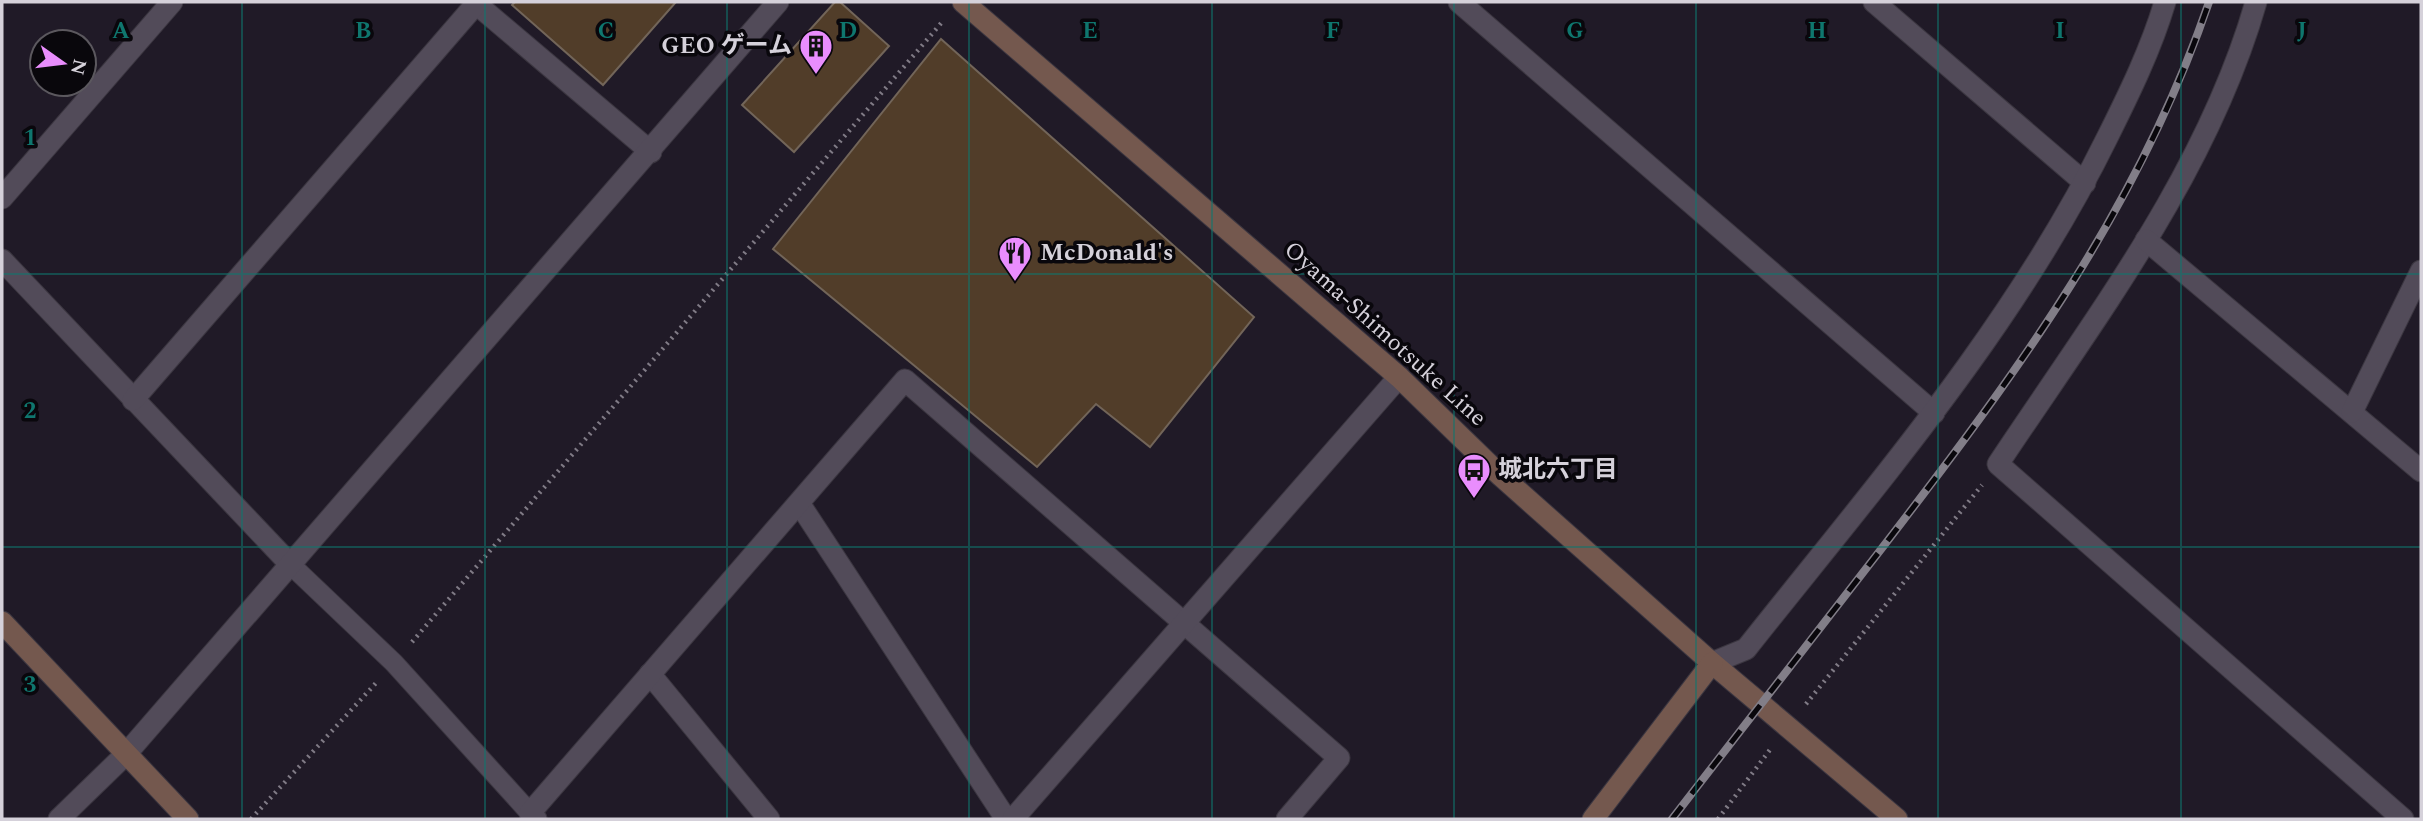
<svg xmlns="http://www.w3.org/2000/svg" width="2423" height="821" font-family="Spectral,'Noto Sans JP',serif">
<style>
.building{fill:#513d29;stroke:#726559;stroke-width:2}
.lines{fill:none;stroke-linecap:round;stroke-linejoin:round}
.lane-casing{stroke:#3b3640;stroke-width:21}
.street-casing{stroke:#3b3640;stroke-width:23}
.secondary-casing{stroke:#3b3640;stroke-width:23}
.path{stroke:#807b86;stroke-width:4.5;stroke-dasharray:2 5;stroke-linecap:butt}
.lane{stroke:#524b59;stroke-width:19}
.street{stroke:#524b59;stroke-width:21}
.secondary{stroke:#74584e;stroke-width:21}
.rail-casing{stroke:#827e88;stroke-width:8}
.rail{stroke:#09070c;stroke-width:5;stroke-dasharray:16;stroke-linecap:butt}
.grid{fill:none;stroke:#0f766e;stroke-width:2;stroke-opacity:0.55}
.labels{text-anchor:middle;dominant-baseline:central;stroke-width:7;stroke-linejoin:round;paint-order:stroke}
.poi-label{font-size:24px;font-weight:bold;fill:#d5d1da;stroke:#09070c;text-anchor:start}
.street-label{font-size:24px;fill:#d5d1da;stroke:#09070c}
.grid-label{font-size:23px;text-anchor:middle;font-weight:bold;fill:#0f766e;stroke:#09070c;stroke-width:7;stroke-linejoin:round;paint-order:stroke}
</style>
<rect width="100%" height="100%" fill="#201a27"/>
<g class="building">
<polygon points="515,2 676,2 603,85 512,5"/>
<polygon points="835,2 840,2 889,46 794,152 742,105"/>
<polygon points="941,39 1254,317 1150,447 1096,404 1037,467 773,249"/>
</g>
<g class="lines">
<defs>
<polyline id="lane" points="290,564 394,663 530,813"/>
<g id="street">
<polyline points="474,2 651,152"/>
<polyline points="1459,2 1934,413"/>
<polyline points="1874,2 2085,183"/>
<path d="M2256 2C2207 173 2095 318 1998 464L2403 819"/>
<polyline points="2,198 172,2"/>
<polyline points="2146,240 2421,471"/>
<polyline points="2,260 290,564"/>
<polyline points="133,400 476,4"/>
<polyline points="2352,412 2421,271"/>
<polyline points="799,503 1006,819"/>
<path d="M1712 663 1746 649C1876 485 2014 327 2107 138 2129 94 2151 49 2165 2"/>
<polyline points="650,674 769,819"/>
<polyline points="59,819 126,754 778,2"/>
<polyline points="536,819 530,813 905,380 1339,758 1287,819"/>
<polyline points="1013,819 1399,377"/>
</g>
<g id="secondary">
<polyline points="963,2 1399,377 1501,476 1712,663 1897,819"/>
<polyline points="2,622 188,819"/>
<polyline points="1593,819 1712,663"/>
</g>
</defs>
<use href="#lane" class="lane-casing"/>
<use href="#street" class="street-casing"/>
<use href="#secondary" class="secondary-casing"/>
<g class="path">
<polyline points="412,642 943,21"/>
<polyline points="1806,704 1982,485"/>
<polyline points="251,819 376,683"/>
<polyline points="1718,819 1772,747"/>
</g>
<use href="#lane" class="lane"/>
<use href="#street" class="street"/>
<use href="#secondary" class="secondary"/>
<defs>
<path id="rail" d="M1672 819C1744 726 1817 632 1889 539 2019 370 2139 207 2209 2"/>
</defs>
<use href="#rail" class="rail-casing"/>
<use href="#rail" class="rail"/>
</g>
<path class="grid" d="M242 2V819M485 2V819M727 2V819M969 2V819M1212 2V819M1454 2V819M1696 2V819M1938 2V819M2181 2V819M2 274H2421M2 547H2421"/>
<defs>
<symbol id="building-pin" viewBox="-11 -11 22 30"><path d="M0 17L-7.5 6A9.5 9.5 0 1 1 7.5 6Z" fill="#e98dfd" stroke="#09070c"/><path d="M-4-6H4V6H1V3H-1V6H-4ZM-2.5-4.3h1.7v1.8h-1.7ZM.8-4.3h1.7v1.8H.8ZM-2.5-1h1.7V.8h-1.7ZM.8-1h1.7V.8H.8Z" fill="#111"/></symbol>
<symbol id="restaurant-pin" viewBox="-11 -11 22 30"><path d="M0 17L-7.5 6A9.5 9.5 0 1 1 7.5 6Z" fill="#e98dfd" stroke="#09070c"/><path d="M-5-6h1v4h1v-4h1v4h1v-4h1v5L-1.5 .5V6h-2V.5L-5-1ZM5-6V6H3V1.5H1.5Q1.5-4 5-6Z" fill="#111"/></symbol>
<symbol id="bus-pin" viewBox="-11 -11 22 30"><path d="M0 17L-7.5 6A9.5 9.5 0 1 1 7.5 6Z" fill="#e98dfd" stroke="#09070c"/><path d="M-5-6H5V4H4V6H2V4H-2V6H-4V4H-5ZM-3.5-4V0h7V-4ZM-3.5 1.2v1.5H-2V1.2ZM2 1.2v1.5H3.5V1.2Z" fill="#111"/></symbol>
</defs>
<g fill-rule="evenodd">
<use href="#building-pin" x="797" y="27" width="38" height="52"/>
<use href="#restaurant-pin" x="996" y="234" width="38" height="52"/>
<use href="#bus-pin" x="1455" y="451" width="38" height="52"/>
</g>
<g class="labels">
<g class="poi-label">
<text x="792" y="46" text-anchor="end">GEO ゲーム</text>
<text x="1040" y="253">McDonald's</text>
<text x="1498" y="470">城北六丁目</text>
</g>
<g class="street-label">
<text transform="translate(1385 334) rotate(42)">Oyama-Shimotsuke Line</text>
</g>
</g>
<g class="grid-label">
<text x="121" y="38">A</text>
<text x="363" y="38">B</text>
<text x="606" y="38">C</text>
<text x="848" y="38">D</text>
<text x="1090" y="38">E</text>
<text x="1333" y="38">F</text>
<text x="1575" y="38">G</text>
<text x="1817" y="38">H</text>
<text x="2060" y="38">I</text>
<text x="2302" y="38">J</text>
<text x="30" y="145">1</text>
<text x="30" y="418">2</text>
<text x="30" y="692">3</text>
</g>
<rect width="2423" height="821" fill="none" stroke="#d5d1da" stroke-width="7"/>
<g transform="translate(63 63) rotate(104)"><circle r="33" fill="#09070c" stroke="#5b585e" stroke-width="2"/>
<path d="M0-5L12 26L0 18L-12 26Z" fill="#e98dfd"/>
<text y="-10" font-size="19" font-weight="bold" text-anchor="middle" fill="#d5d1da">N</text>
</g>
</svg>
